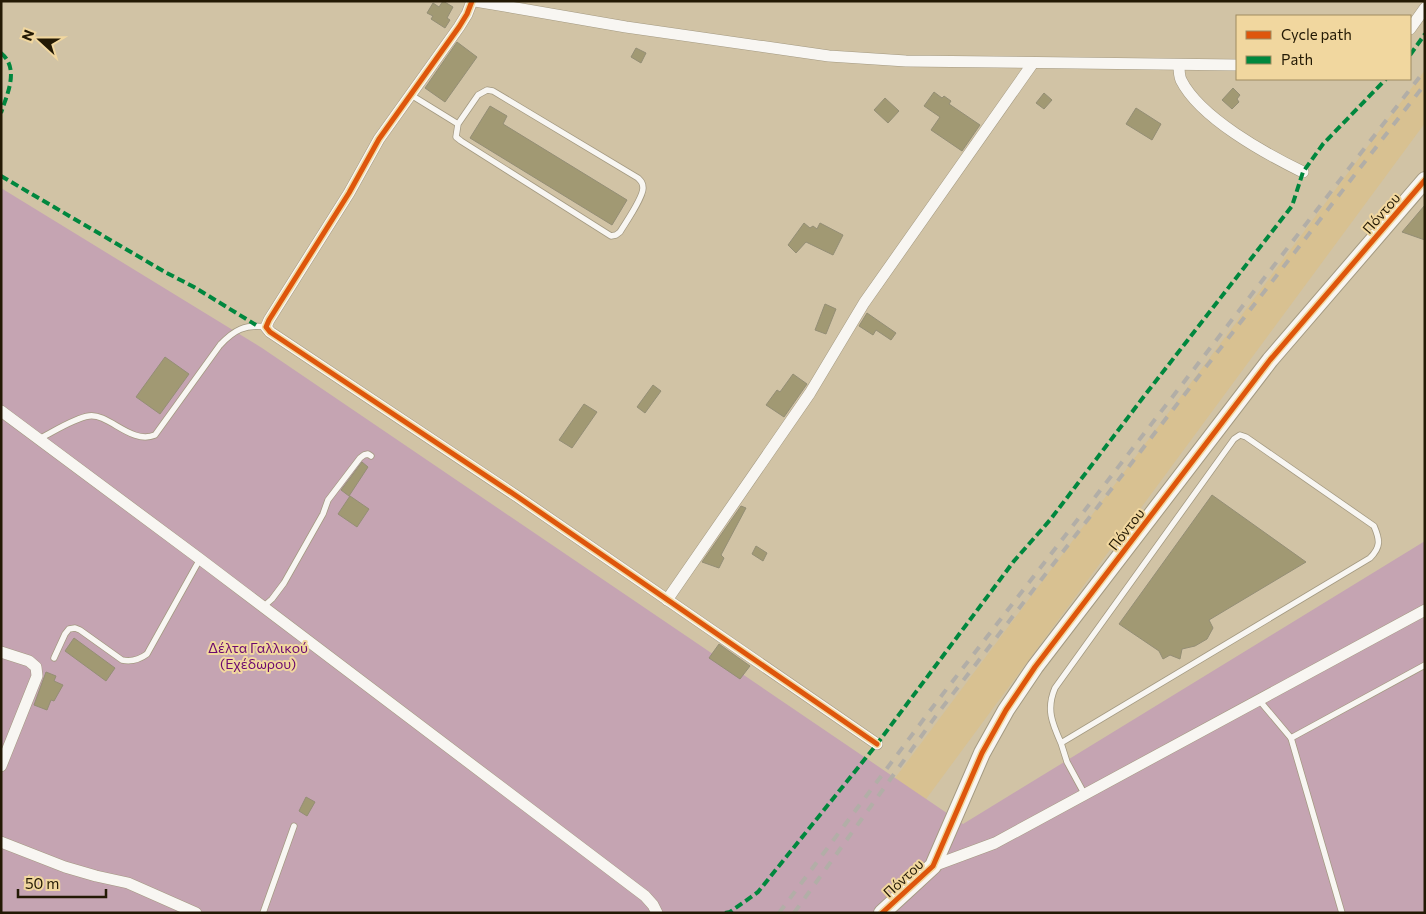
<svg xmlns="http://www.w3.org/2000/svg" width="1426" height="914" font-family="Commissioner,sans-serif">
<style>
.built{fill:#d8c191}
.green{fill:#c5a4b2}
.building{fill:#a19973;stroke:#948e75}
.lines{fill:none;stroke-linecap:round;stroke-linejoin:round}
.lane-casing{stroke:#a39981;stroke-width:7}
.street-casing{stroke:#a39981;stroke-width:12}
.secondary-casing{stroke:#a39981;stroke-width:18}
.lane{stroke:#f8f6f2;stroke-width:5.5}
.street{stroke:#f8f6f2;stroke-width:11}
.secondary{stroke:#f8f6f2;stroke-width:16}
.rail{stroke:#b2aea7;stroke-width:4;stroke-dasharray:9 9;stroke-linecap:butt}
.quiet{stroke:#00873e;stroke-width:4;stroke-dasharray:8 4;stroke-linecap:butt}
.cycleway-casing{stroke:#f1d79f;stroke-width:8}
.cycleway{stroke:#de560c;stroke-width:5}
.labels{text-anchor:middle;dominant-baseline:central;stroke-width:4;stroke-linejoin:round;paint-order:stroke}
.street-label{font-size:14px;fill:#231904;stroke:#f1d79f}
.park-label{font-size:14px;fill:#6a0870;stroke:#f1d79f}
</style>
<rect width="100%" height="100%" fill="#d1c3a5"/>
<polygon class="built" points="1425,70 1425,123 842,913 794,913"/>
<polygon class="green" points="1,188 262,348 963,824 1425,541 1425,913 1,913"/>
<g class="building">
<polygon points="443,1 453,7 447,18 450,20 445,28 431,19 433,16 427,13 433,3 439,7"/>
<polygon points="457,42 477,57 445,102 425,88"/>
<polygon points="636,48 646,53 641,63 631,57"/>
<polygon points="1233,88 1240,95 1237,99 1239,102 1232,109 1222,100"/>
<polygon points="934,92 942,98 944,96 951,101 949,104 980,125 962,151 931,130 940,117 924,106"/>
<polygon points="1044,93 1052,100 1044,109 1036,103"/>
<polygon points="885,98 899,111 888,123 874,110"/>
<polygon points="490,106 507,116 503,124 627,200 612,225 470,138"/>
<polygon points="1136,108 1161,124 1152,140 1126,124"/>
<polygon points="1425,205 1425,240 1402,232"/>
<polygon points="804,223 810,228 813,226 817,229 820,223 843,235 833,255 806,242 796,253 788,245"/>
<polygon points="825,304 836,309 826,334 815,330"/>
<polygon points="867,313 896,333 891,340 876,330 873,335 859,326"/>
<polygon points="165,357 189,374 160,414 136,397"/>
<polygon points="793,374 807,384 784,417 766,405 777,390 780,392"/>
<polygon points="653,385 661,391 645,413 637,407"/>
<polygon points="584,404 597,412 572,448 559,440"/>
<polygon points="362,462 368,467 349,496 341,490"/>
<polygon points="1212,495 1306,562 1209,620 1213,628 1207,639 1195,646 1182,649 1180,659 1170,655 1163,659 1159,651 1119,624"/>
<polygon points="350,496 369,509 357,527 338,514"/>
<polygon points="741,506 746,508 721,555 724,558 719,568 702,562"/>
<polygon points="756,546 767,553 763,561 752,554"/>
<polygon points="74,638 115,668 106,681 65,651"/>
<polygon points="719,644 750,666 740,679 709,658"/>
<polygon points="46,672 56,676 54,681 63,685 54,701 51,700 47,710 34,705"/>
<polygon points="306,797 315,802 307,816 299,811"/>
</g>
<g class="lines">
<defs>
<g id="lane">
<path d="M411 95 458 124 478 95 487 90 493 91 638 178C641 181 643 183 643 188 643 198 626 222 620 232L616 235 611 236 461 141 456 137 458 124"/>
<path d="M39 439C53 432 74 418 89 416 109 413 131 445 155 435L220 345C234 330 245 324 266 327"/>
<polyline points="263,607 272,599 284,583 323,514 328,500 360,458 364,455 368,454 371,456"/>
<path d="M54 658 65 634 69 629 75 628 80 630 122 660C132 662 139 660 147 654L200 559"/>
<polyline points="1259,700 1291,738 1342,913"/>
<polyline points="1291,738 1425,665"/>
<path d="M1061 743C1052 723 1046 709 1055 688L1234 439 1240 435 1246 437 1374 526C1380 540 1381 547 1370 558L1061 743 1067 762 1085 795"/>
<polyline points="263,913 294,826"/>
</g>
<g id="street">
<polyline points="472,1 467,14 459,27 379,139 349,193 269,320 266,327 270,332 518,497 877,744"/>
<polyline points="475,1 626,27 829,56 906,61 1237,65"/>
<polyline points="1410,29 1425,8"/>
<path d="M1179 65C1179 70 1179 75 1181 80 1200 118 1266 154 1303 172"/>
<polyline points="1,411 200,559 645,896 653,905 657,913"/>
<polyline points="667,600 810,393 864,303 1033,63"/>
<polyline points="1,652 29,661 36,667 37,676 1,766"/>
<polyline points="1,842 65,867 96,876 128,883 196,913"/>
<polyline points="933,866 995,843 1425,610"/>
</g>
<polyline id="secondary" points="882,913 933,866 982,753 1006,710 1035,667 1270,360 1425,180"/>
</defs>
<use href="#lane" class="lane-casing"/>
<use href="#street" class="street-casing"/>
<use href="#secondary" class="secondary-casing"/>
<use href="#lane" class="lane"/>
<use href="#street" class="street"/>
<use href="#secondary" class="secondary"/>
<g class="rail">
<polyline points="779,913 932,708 1425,70"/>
<polyline points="794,913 938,713 1425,84"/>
</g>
<g class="quiet">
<path d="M1 53C20 69 7 94 1 113"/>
<polyline points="1410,55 1425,34"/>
<polyline points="1,176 165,272 194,287 256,325"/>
<polyline points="725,913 730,912 758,892 877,744 1014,561 1050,520 1145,395 1292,206 1303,172 1323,144 1386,79"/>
</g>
<defs>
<g id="cycleway">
<polyline points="472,1 467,14 459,27 379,139 349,193 269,320 266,327 270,332 518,497 877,744"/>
<polyline points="882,913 933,866 982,753 1006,710 1035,667 1270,360 1425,180"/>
</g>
</defs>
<use href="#cycleway" class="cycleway-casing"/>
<use href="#cycleway" class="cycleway"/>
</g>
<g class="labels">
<g class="street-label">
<text transform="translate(1381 213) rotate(-49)">Πόντου</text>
<text transform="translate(1126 529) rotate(-52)">Πόντου</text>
<text transform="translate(903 878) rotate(-43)">Πόντου</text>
</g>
<g class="park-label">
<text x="258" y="647">Δέλτα Γαλλικού<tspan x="258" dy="16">(Εχέδωρου)</tspan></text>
</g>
</g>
<rect width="1426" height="914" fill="none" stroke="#231904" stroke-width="5"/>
<rect x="1236" y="15" width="175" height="65" fill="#f1d79f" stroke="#9f8b61"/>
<rect x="1246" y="31" width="25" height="8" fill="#de560c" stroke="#9f8b61"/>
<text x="1281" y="40" font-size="15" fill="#231904">Cycle path</text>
<rect x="1246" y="56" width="25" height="8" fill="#00873e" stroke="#9f8b61"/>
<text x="1281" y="65" font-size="15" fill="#231904">Path</text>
<g transform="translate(40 40) rotate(291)" stroke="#f1d79f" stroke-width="4" paint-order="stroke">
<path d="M0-4L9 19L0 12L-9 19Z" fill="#231904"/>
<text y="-8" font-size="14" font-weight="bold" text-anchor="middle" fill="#231904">N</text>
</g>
<path d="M18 889v8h88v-8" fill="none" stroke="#231904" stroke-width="2.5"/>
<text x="25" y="889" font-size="15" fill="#231904" stroke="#f1d79f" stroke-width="4" paint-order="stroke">50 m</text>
</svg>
